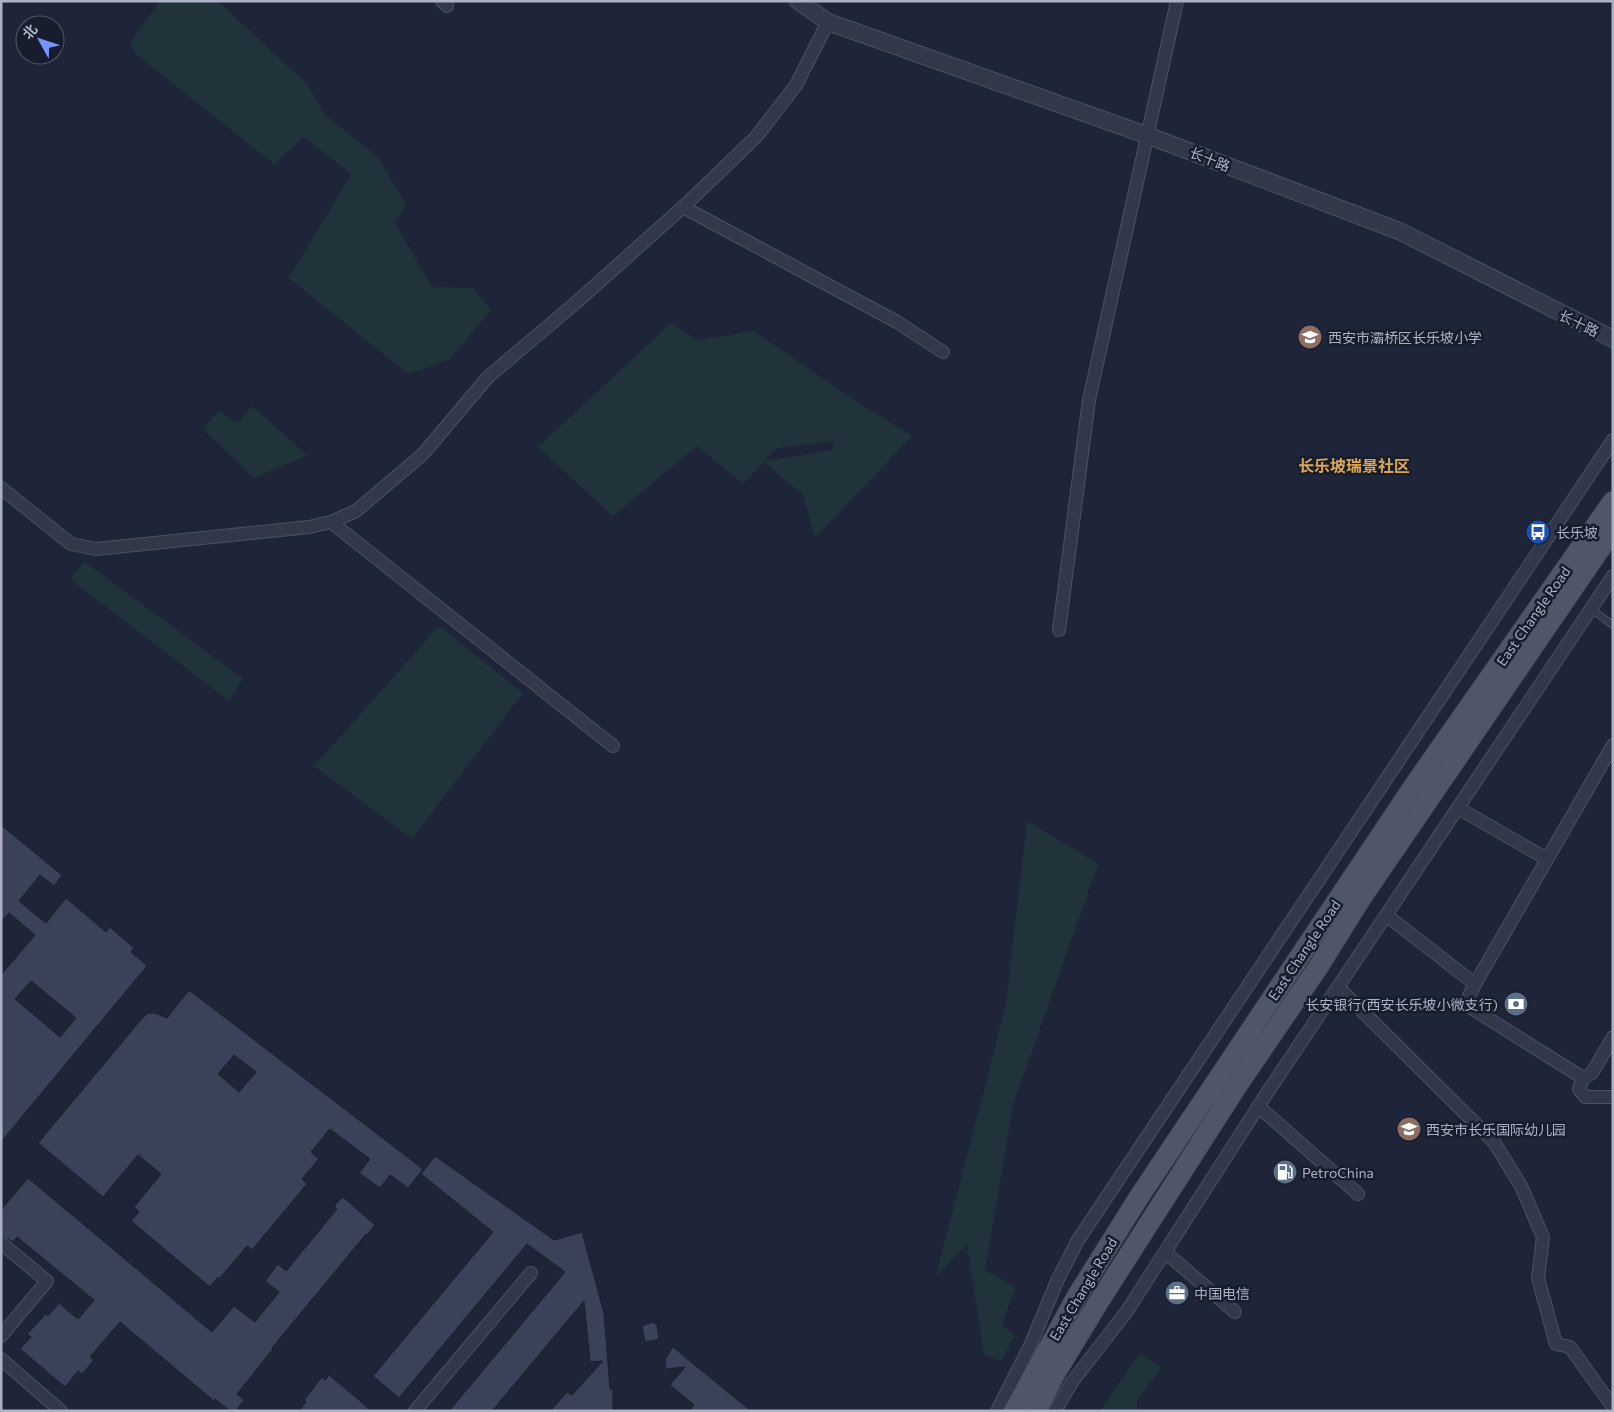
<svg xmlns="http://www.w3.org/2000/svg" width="1614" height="1412" font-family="Commissioner,'Noto Sans SC',sans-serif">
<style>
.green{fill:#20323a;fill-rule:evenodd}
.building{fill:#3a4259;stroke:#1a1f2f;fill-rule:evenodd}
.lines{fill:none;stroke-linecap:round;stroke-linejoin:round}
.service-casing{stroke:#4c5264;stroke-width:8}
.minor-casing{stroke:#4c5264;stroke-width:14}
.tertiary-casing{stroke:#4c5264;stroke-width:18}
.primary-casing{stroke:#3b4153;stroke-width:21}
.service{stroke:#323749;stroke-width:6}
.minor{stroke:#323749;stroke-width:12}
.tertiary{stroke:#323749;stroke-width:16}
.primary{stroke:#505669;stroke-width:20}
.labels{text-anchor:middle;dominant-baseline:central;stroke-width:5;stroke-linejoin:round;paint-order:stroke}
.street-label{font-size:14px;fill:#acb1c6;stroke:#181d2d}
.poi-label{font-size:14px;fill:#acb1c6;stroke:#181d2d;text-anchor:start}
.quarter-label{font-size:16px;font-weight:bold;fill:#dba752;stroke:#181d2d}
</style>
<rect width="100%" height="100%" fill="#1e2539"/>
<g class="green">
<polygon points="160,1 218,1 308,85 324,114 379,158 406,205 395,223 432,287 473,288 491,310 449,360 408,374 289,278 351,174 304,137 274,164 137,55 130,43"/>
<path d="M671 323 698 340 753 331 868 409 912 436 815 538 803 495 764 462 743 484 697 446 613 516 538 447ZM833 441V450L764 461 777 448Z"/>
<polygon points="252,406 307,455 254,478 203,429 218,411 237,423"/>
<polygon points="85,562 243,679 229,701 70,579"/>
<polygon points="439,626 523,693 412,839 314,766"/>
<polygon points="1027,821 1098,864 1013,1105 985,1270 1015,1287 1002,1325 1015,1336 1001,1361 984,1355 967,1244 936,1276 1006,1004"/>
<polygon points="1140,1353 1161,1367 1137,1401 1137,1411 1100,1411"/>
</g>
<g class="building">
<path d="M1 825 62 875 54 886 40 875 19 901 46 923 66 898 106 932 110 927 134 948 131 952 147 966 1 1142V975L35 935 9 913 1 922ZM31 981 76 1018 60 1037 15 999Z"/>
<path d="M189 990 423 1169 408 1188 390 1175 380 1188 359 1173 370 1159 330 1129 311 1152 319 1159 302 1179 307 1184 252 1250 247 1246 219 1279 218 1277 210 1287 131 1221 139 1212 134 1207 161 1174 138 1155 103 1197 38 1143 144 1016 149 1013H155L167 1018ZM234 1055 256 1072 239 1092 218 1074Z"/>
<polygon points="435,1156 554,1240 582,1232 604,1313 610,1389 613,1389 613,1411 550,1411 567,1392 572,1395 603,1361 590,1362 584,1301 492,1411 449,1411 565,1272 527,1244 399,1398 373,1376 493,1232 421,1174"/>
<polygon points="28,1178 212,1332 234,1306 255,1322 279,1292 265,1281 278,1264 286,1271 337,1209 334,1206 343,1197 375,1225 367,1235 366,1234 272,1348 273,1349 237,1394 244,1400 236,1411 230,1411 215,1399 214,1401 120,1322 90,1357 94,1360 82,1374 78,1371 65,1387 20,1349 31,1337 27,1334 46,1314 48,1316 59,1303 78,1319 94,1300 17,1237 13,1242 1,1235 1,1210"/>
<polygon points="652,1322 657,1325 659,1339 645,1342 642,1326"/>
<polygon points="673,1347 696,1366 751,1411 689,1411 694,1405 670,1385 685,1367 666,1369 665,1359"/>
<polygon points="329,1375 358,1399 371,1411 299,1411 306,1402 304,1400 322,1377 325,1380"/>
</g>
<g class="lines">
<defs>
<polyline id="service" points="1591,609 1613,625"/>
<g id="minor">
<polyline points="442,1 447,6"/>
<polyline points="683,207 897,322 943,352"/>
<polyline points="1,488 71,544 96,549 309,527 331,522 356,511 423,454 488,377 579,300 683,207 756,137 796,85 828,22"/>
<polyline points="331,522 613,746"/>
<polyline points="1059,630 1089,400 1177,1"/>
<polyline points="1458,808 1547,859"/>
<polyline points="1386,915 1475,984 1465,1004 1583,1078 1592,1073 1613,1037"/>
<polyline points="1475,984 1613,745"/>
<polyline points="1338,987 1494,1142 1521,1186 1543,1237 1538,1278 1556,1344 1570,1347 1613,1407"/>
<polyline points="1583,1078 1579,1089 1585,1097 1613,1097"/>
<polyline points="1258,1106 1358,1194"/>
<polyline points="1,1243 47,1281 1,1336"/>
<polyline points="1165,1252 1235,1312"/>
<polyline points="1,1359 61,1411"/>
<polyline points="415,1411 531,1273"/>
<polyline points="997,1411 1030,1346 1058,1279 1078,1240 1613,440"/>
<polyline points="1055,1411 1072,1382 1127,1311 1267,1093 1613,576"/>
</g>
<polyline id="tertiary" points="798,1 828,22 1149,136 1399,231 1613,339"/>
<g id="primary">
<polyline points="1014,1411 1077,1296 1139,1197 1415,784 1613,501"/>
<polyline points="1036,1411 1055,1374 1098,1303 1237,1086 1319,966 1362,897 1613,530"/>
</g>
</defs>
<use href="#service" class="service-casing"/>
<use href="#minor" class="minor-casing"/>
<use href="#tertiary" class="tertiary-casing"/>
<use href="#primary" class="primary-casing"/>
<use href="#service" class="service"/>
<use href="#minor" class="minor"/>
<use href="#tertiary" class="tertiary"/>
<use href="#primary" class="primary"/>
</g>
<defs>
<symbol id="school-disc" viewBox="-11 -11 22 22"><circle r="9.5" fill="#8d6e63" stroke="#181d2d"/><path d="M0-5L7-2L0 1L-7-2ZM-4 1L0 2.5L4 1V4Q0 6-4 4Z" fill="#fff"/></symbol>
<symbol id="bus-disc" viewBox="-11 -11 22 22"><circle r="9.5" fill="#1a4fb4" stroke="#181d2d"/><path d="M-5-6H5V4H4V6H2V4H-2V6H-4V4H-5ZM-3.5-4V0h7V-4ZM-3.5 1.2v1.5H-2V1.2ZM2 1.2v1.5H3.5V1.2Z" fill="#fff"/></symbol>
<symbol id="bank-disc" viewBox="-11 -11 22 22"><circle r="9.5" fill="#5c6f8a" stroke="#181d2d"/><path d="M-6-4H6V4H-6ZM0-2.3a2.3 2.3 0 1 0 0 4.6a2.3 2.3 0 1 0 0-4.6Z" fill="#fff"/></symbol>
<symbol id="fuel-disc" viewBox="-11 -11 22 22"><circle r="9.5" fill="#5c6f8a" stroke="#181d2d"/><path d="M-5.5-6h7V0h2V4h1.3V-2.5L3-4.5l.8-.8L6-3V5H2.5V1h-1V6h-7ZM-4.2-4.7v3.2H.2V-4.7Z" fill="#fff"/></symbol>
<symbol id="office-disc" viewBox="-11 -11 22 22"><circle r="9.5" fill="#5c6f8a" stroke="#181d2d"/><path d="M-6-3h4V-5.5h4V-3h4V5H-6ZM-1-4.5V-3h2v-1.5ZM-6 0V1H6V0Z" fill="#fff"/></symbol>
</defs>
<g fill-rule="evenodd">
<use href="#school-disc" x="1296" y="323" width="28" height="28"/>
<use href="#bus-disc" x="1524" y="518" width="28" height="28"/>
<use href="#bank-disc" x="1502" y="990" width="28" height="28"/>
<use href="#school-disc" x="1395" y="1115" width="28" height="28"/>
<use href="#fuel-disc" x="1271" y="1158" width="28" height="28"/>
<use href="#office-disc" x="1163" y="1279" width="28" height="28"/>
</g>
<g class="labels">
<g class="street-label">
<text transform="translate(1210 159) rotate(21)">长十路</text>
<text transform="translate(1579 323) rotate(26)">长十路</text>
<text transform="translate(1533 616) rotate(-55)">East Changle Road</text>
<text transform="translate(1304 950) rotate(-56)">East Changle Road</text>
<text transform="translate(1083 1289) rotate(-59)">East Changle Road</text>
</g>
<g class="poi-label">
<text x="1328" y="337">西安市灞桥区长乐坡小学</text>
<text x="1556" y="532">长乐坡</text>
<text x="1498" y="1004" text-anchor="end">长安银行(西安长乐坡小微支行)</text>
<text x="1426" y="1129">西安市长乐国际幼儿园</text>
<text x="1302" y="1172">PetroChina</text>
<text x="1194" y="1293">中国电信</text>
</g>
<g class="quarter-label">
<text x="1354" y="465">长乐坡瑞景社区</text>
</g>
</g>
<rect width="1614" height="1412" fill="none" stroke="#acb1c6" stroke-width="5"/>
<g transform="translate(40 40) rotate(310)"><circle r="24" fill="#181d2d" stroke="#53586a"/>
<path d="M0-4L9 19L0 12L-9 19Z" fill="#7893ff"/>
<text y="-8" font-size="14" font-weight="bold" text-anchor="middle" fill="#acb1c6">北</text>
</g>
</svg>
